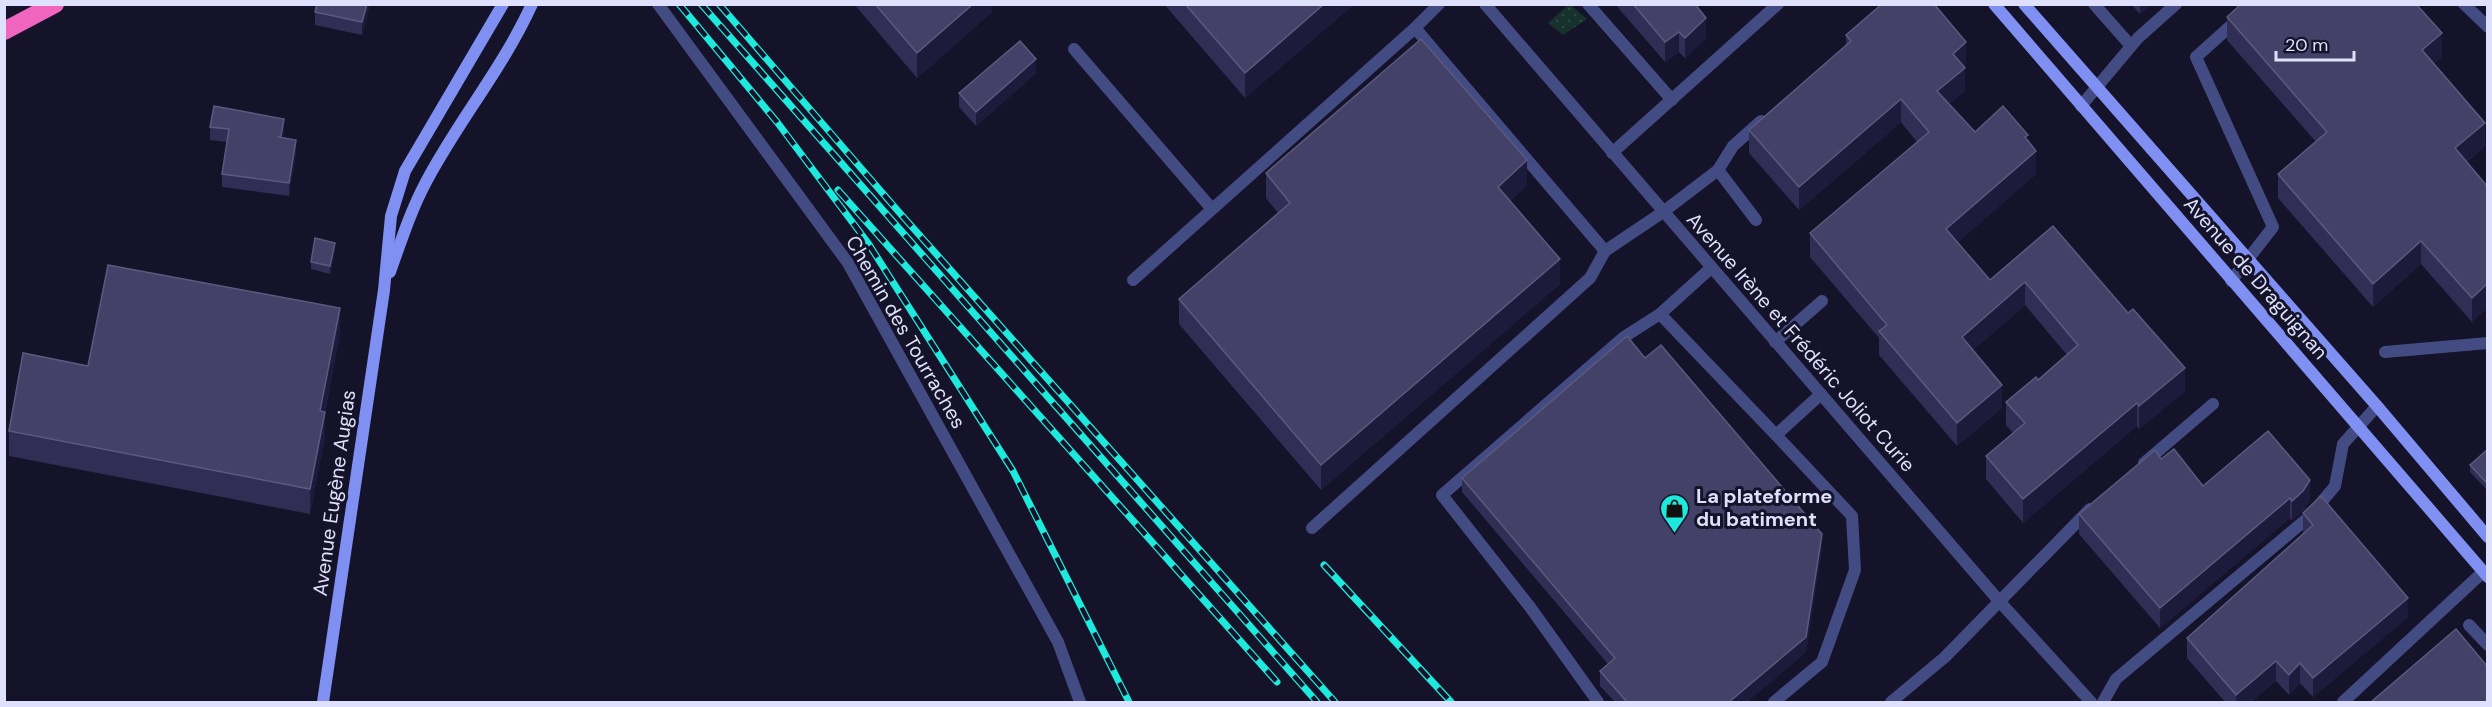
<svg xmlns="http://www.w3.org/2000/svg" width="2492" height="707" font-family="'DM Sans',sans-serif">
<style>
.grass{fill:url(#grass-dots)}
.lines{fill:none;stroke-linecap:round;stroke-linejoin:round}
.service{stroke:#434b83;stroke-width:12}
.minor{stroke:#434b83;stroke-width:12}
.tertiary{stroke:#434b83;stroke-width:12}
.secondary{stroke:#7f8ff2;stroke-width:12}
.motorway{stroke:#f065be;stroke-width:18}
.rail-casing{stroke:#1de9dc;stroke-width:7}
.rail{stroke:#141329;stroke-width:4.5;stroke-dasharray:14;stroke-linecap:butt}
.wall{fill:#302e55}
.shaded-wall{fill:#1d1b3c}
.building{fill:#434167;stroke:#5b5a7e;stroke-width:1.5}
.labels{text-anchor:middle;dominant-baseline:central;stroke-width:6;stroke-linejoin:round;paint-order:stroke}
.street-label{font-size:20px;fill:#dee0fc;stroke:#141329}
.poi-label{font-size:20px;font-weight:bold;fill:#dee0fc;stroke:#141329;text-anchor:start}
</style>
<defs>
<pattern id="grass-dots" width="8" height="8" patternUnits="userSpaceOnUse" patternTransform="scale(1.5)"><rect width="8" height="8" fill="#17322d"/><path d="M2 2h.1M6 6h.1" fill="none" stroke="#2d4642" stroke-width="1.8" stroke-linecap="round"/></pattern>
</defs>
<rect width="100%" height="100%" fill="#141329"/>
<polygon class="grass" points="1568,5 1576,5 1573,7 1587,19 1563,35 1548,23"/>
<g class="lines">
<g class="service">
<polyline points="1439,4 1415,28 1605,251 1663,212 1718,170 1756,220"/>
<polyline points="1588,4 1672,100"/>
<polyline points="2094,4 2131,46"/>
<polyline points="2464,4 2488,27"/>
<polyline points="1074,49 1212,209"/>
<polyline points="2081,106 2138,38 2176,4"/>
<polyline points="1612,153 1778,4"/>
<polyline points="1718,170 1733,146 1761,121"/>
<polyline points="1711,268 1660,314 1776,435 1821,394"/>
<polyline points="1133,280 1415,28"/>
<polyline points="2231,281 2273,227 2196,57 2255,4"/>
<polyline points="1775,342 1822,301"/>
<polyline points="2385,352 2488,343"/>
<polyline points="2144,463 2213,404"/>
<polyline points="1312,528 1590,278 1605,251"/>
<polyline points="2469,625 2488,645"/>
<polyline points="1598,702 1530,607 1442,495 1624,337 1660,314"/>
<polyline points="1774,702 1822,662 1855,570 1852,516 1776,435"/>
<polyline points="1891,702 1945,657 2090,509"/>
<polyline points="2103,702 2116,679 2309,517 2335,486 2343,444 2377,406"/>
<polyline points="2343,702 2483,572"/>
</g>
<polyline class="minor" points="658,4 848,263 1058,642 1080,702"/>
<polyline class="tertiary" points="1485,4 2000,602 2091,702"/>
<g class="secondary">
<polyline points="1994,4 2488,577"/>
<polyline points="2024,4 2377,406 2488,537"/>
<path d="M390 272C401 241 411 210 426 182 458 121 503 68 532 4"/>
<polyline points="323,702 384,290 391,216 405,171 503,4"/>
</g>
<polyline class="motorway" points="4,31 55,4"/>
<defs>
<g id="rail">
<polyline points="679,4 777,122 868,243 1013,471 1129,702"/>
<polyline points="701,4 1317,702"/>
<polyline points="719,4 898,211 1335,702"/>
<polyline points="838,190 1277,682"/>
<polyline points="1324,565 1451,702"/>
</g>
</defs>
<use href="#rail" class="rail-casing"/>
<use href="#rail" class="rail"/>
</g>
<g class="wall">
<polygon points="370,4 362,35 315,25 315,12"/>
<polygon points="854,4 992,4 992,12 917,78"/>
<polygon points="1164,4 1353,4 1353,5 1245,98"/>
<polygon points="1615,4 1695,4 1706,38 1685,58 1679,52 1665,62"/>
<polygon points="2131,4 2151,4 2140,14"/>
<polygon points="2227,17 2442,57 2433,64 2485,146 2467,162 2487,186 2487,308 2472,322 2421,264 2373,307 2278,198 2278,174 2316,142 2227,40"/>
<polygon points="1846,35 1966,65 1964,67 1965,91 1949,104 1975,132 2028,141 2036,174 1957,243 1990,280 2053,226 2185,391 2139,429 2137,426 2023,523 1986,479 1986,456 2013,433 2006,425 2006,402 2038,380 2067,355 2025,305 1973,350 2002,408 1957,446 1879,355 1879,338 1810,257 1810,233 1917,142 1901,122 1799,210 1749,153 1749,130 1846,46"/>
<polygon points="1036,73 976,126 959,107 959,93"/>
<polygon points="210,127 284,132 283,138 296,153 289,196 222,187 222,174 227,142 210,140"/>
<polygon points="1266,173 1527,185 1510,201 1560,284 1321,490 1179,324 1179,299 1278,213 1266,198"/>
<polygon points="335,250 330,274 311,269 311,262"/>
<polygon points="340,333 325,412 325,437 310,514 9,456 9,431 88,366"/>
<polygon points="1645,358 1822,548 1806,652 1747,702 1615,702 1600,686 1600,671 1608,664 1462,492 1462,478"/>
<polygon points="2487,450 2487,490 2470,472 2470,465"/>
<polygon points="2161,459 2203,486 2310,500 2303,511 2292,520 2290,518 2160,628 2079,534 2079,514"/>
<polygon points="2303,513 2408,617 2313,697 2300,683 2289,695 2276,681 2251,702 2225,702 2187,658 2187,638 2304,534 2303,533"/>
</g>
<g class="shaded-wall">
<polygon points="367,4 370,4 362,35 362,22"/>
<polygon points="973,4 992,4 992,12 917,78 917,53"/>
<polygon points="1324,4 1353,5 1245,98 1245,73"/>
<polygon points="2140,4 2151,4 2140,14"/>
<polygon points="1706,18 1706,38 1685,58 1685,38"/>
<polygon points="1679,32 1679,52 1665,62 1665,42"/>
<polygon points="2442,33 2442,57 2422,74 2422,50"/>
<polygon points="1966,42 1966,65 1958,74 1965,68 1965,91 1937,114 1937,91 1953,54"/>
<polygon points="1036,59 1036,73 976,126 976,112"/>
<polygon points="1901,99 1901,122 1799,210 1799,187"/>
<polygon points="284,119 284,132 281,149 278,137"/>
<polygon points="2485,123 2485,146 2455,172 2455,148"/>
<polygon points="296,140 296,153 289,196 289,183"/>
<polygon points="2036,151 2036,174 1946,253 1946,229"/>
<polygon points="1527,160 1527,185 1498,212 1498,187"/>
<polygon points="2421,241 2421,264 2373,307 2373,284"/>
<polygon points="335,243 335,250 330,274 330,266"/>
<polygon points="1560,259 1560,284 1321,490 1321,465"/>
<polygon points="2025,282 2025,305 1962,360 1962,337"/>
<polygon points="2487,284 2487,308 2472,322 2472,298"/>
<polygon points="340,308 340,333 320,436 320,411"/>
<polygon points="2185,368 2185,391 2139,429 2139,406"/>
<polygon points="2002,385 2002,408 1957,446 1957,423"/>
<polygon points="2137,403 2137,426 2023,523 2023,499"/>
<polygon points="325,412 325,437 310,514 310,489"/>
<polygon points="2310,480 2310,500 2303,511 2292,520 2292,501"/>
<polygon points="2290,498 2290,518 2160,628 2160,608"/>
<polygon points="1822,534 1822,548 1806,652 1747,702 1729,702"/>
<polygon points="2408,598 2408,617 2313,697 2313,678"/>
<polygon points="2276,661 2276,681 2251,702 2236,702 2236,695"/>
<polygon points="2300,663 2300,683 2289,695 2289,675"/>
</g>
<g class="building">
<polygon points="317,4 367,4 362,22 315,12"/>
<polygon points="875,4 973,4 917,53"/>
<polygon points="1185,4 1324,4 1245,73"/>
<polygon points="1633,4 1695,4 1706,18 1685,38 1679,32 1665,42"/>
<polygon points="1882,4 1934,4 1966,42 1953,54 1965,68 1937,91 1975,132 2003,106 2028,135 2025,137 2036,151 1946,229 1990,280 2053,226 2128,313 2133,309 2185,368 2139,406 2137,403 2023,499 1986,456 2025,423 2006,402 2036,377 2038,380 2078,345 2025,282 1962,337 2002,385 1957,423 1879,331 1887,325 1810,233 1929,132 1901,99 1799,187 1749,130 1851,41 1846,35"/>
<polygon points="2241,4 2416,4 2442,33 2422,50 2485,123 2455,148 2487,186 2487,284 2472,298 2421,241 2373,284 2278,174 2327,132 2227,17"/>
<polygon points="1421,39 1527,160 1498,187 1560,259 1321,465 1179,299 1290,203 1266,173"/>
<polygon points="1020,41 1036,59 976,112 959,93"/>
<polygon points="214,106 284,119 281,136 278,137 296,140 289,183 222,174 229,129 210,127"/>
<polygon points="315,238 335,243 330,266 311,262"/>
<polygon points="108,265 340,308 320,411 325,412 310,489 9,431 23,353 88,366"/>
<polygon points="1627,336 1645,358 1661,345 1822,534 1806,637 1729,702 1627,702 1600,671 1615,658 1462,478"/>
<polygon points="2268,431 2310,480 2303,491 2292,501 2290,498 2160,608 2079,514 2155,450 2161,459 2174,449 2203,486"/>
<polygon points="2487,450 2487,483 2470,465"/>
<polygon points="2321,496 2408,598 2313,678 2300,663 2289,675 2276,661 2236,695 2187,638 2313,525 2303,513"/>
<polygon points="2456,629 2487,666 2487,702 2371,702"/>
</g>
<defs>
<symbol id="shop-pin" viewBox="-11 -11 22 30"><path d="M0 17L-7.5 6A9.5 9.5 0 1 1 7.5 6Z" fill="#1de9dc" stroke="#141329"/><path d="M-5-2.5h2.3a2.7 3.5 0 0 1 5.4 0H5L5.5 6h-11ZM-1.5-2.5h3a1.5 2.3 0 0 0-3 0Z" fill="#111"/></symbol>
</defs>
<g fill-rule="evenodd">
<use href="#shop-pin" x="1658" y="492" width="33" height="45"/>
</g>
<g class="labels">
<g class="street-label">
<text transform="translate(2256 278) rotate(49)">Avenue de Draguignan</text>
<text transform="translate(906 332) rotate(60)">Chemin des Tourraches</text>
<text transform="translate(1801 342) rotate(49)">Avenue Irène et Frédéric Joliot Curie</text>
<text transform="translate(334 493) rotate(-82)">Avenue Eugène Augias</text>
</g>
<g class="poi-label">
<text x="1696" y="496">La plateforme<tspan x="1696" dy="23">du batiment</tspan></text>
</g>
</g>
<rect width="2492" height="707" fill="none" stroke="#dee0fc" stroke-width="12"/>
<path d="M2276 51v9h78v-9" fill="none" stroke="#dee0fc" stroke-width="3"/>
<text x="2285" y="51" font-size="18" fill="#dee0fc" stroke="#141329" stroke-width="4.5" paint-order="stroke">20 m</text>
</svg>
